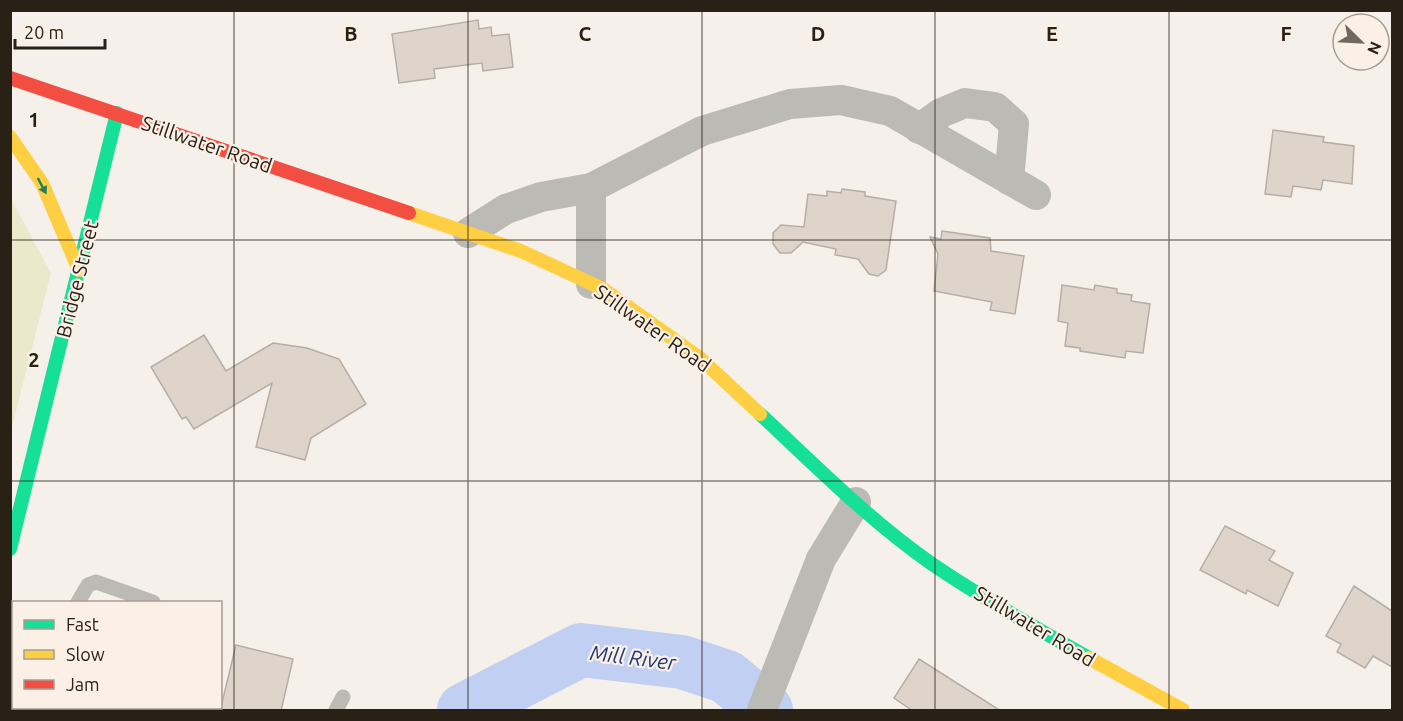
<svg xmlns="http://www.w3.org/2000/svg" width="1403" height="721" font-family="Ubuntu,sans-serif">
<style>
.green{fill:#eae9cb}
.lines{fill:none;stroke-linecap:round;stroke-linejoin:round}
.river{stroke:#c1d0f2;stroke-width:54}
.building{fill:#dfd4ca;stroke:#b5aea7;stroke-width:1.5}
.lane{stroke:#bbbab5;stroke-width:15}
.street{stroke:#bbbab5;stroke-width:30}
.fast{stroke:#16e098;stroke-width:14}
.slow{stroke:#ffcf43;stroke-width:14}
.jam{stroke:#f24e42;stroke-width:14}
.oneway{fill:#208057}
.grid{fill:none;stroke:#292016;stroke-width:1.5;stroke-opacity:0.55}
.labels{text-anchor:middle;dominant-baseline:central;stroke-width:4.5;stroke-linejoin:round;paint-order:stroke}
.street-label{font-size:20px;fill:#292016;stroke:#fbf0e6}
.water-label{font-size:21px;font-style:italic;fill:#213a75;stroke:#fbf0e6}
.grid-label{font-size:20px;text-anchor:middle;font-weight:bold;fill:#292016;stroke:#fbf0e6;stroke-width:4.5;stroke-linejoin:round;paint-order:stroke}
</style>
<rect width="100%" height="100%" fill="#f6f0eb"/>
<polygon class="green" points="11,199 51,273 11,431"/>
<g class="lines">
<polyline class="river" points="464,710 581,650 682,662 727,677 766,710"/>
</g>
<g class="building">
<polygon points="478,20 479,29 491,27 492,36 509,34 513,67 483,71 482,63 434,69 435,78 399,83 392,34"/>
<polygon points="1273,130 1324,137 1323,142 1354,146 1352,184 1323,180 1321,190 1293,186 1291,197 1265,194"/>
<polygon points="842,189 865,192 865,196 896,201 886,270 878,276 869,274 858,259 835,255 836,249 803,242 791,253 780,253 773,244 773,233 781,225 804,227 808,194 827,196 827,191 841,193"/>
<polygon points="942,231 990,238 991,251 1024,256 1015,314 990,310 992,302 934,291 938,254 930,237 941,239"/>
<polygon points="1062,285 1094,290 1095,285 1117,289 1117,293 1132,295 1131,301 1150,304 1143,353 1126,351 1125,358 1080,351 1080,348 1065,346 1068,323 1058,321"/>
<polygon points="204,335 226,371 273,343 307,348 339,359 366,404 311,438 305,460 256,447 272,383 194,429 186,417 182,419 151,367"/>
<polygon points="1225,526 1275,551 1269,560 1293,573 1278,606 1247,590 1246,594 1200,570"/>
<polygon points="1354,586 1392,611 1392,667 1373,656 1365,668 1337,652 1341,644 1326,636"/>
<polygon points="236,645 293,659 281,711 220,711"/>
<polygon points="919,659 1001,711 913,711 894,698"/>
</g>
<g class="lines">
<g class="lane">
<polyline points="78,602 88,585 96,582 153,602"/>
<polyline points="10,704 14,705"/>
<polyline points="25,708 38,710"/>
<polyline points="336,710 343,697"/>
</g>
<g class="street">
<polyline points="919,129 941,113 965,103 995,107 1014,124 1009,180"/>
<polyline points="468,233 506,209 541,197 591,188 702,131 790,104 841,100 890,111 1036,195"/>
<polyline points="591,284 591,188"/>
<polyline points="762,710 821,559 856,502"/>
</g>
<g class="fast">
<path d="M760 414C815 465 870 521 932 564 982 598 1036 628 1089 658"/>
<polyline points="10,549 117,113"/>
</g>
<g class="slow">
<polyline points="10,137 42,183 79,270"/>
<polyline points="409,213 521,251 603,289 701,359 760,414"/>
<polyline points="1089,658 1183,710"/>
</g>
<polyline class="jam" points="10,78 409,213"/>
</g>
<defs><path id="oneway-solid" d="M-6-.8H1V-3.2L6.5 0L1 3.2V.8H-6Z" transform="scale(1.5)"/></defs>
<use class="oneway" href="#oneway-solid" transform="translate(42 186) rotate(62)"/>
<path class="grid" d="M234 10V710M468 10V710M702 10V710M935 10V710M1169 10V710M10 240H1392M10 481H1392"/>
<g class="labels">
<g class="street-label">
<text transform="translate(207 144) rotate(19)">Stillwater Road</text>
<text transform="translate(77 279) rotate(-76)">Bridge Street</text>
<text transform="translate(653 328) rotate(35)">Stillwater Road</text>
<text transform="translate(1035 626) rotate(31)">Stillwater Road</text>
</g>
<g class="water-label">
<text transform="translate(633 657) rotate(7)">Mill River</text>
</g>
</g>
<g class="grid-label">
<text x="351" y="41">B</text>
<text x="585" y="41">C</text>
<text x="818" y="41">D</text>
<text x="1052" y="41">E</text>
<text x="1286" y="41">F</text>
<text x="34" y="127">1</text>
<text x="34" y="367">2</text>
</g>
<rect width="1403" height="721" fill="none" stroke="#292016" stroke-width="24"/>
<rect x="12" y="601" width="210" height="108" fill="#fbf0e6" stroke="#a79d93" stroke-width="1.5"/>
<rect x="24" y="620" width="30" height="9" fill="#16e098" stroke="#a79d93" stroke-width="1.5"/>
<text x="66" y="631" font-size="18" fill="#292016">Fast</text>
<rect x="24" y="650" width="30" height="9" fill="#ffcf43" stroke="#a79d93" stroke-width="1.5"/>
<text x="66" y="661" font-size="18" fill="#292016">Slow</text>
<rect x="24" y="680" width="30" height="9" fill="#f24e42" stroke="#a79d93" stroke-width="1.5"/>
<text x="66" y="691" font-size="18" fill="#292016">Jam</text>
<g transform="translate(1361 42) rotate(114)"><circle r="28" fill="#fbf0e6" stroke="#a79d93" stroke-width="1.5"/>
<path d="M0-4.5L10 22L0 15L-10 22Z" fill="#716961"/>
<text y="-9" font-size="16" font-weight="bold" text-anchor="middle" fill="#292016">N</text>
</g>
<path d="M15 39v9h90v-9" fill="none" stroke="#292016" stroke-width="3"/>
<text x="24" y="39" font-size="18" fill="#292016" stroke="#fbf0e6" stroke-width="4.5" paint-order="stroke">20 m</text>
</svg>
